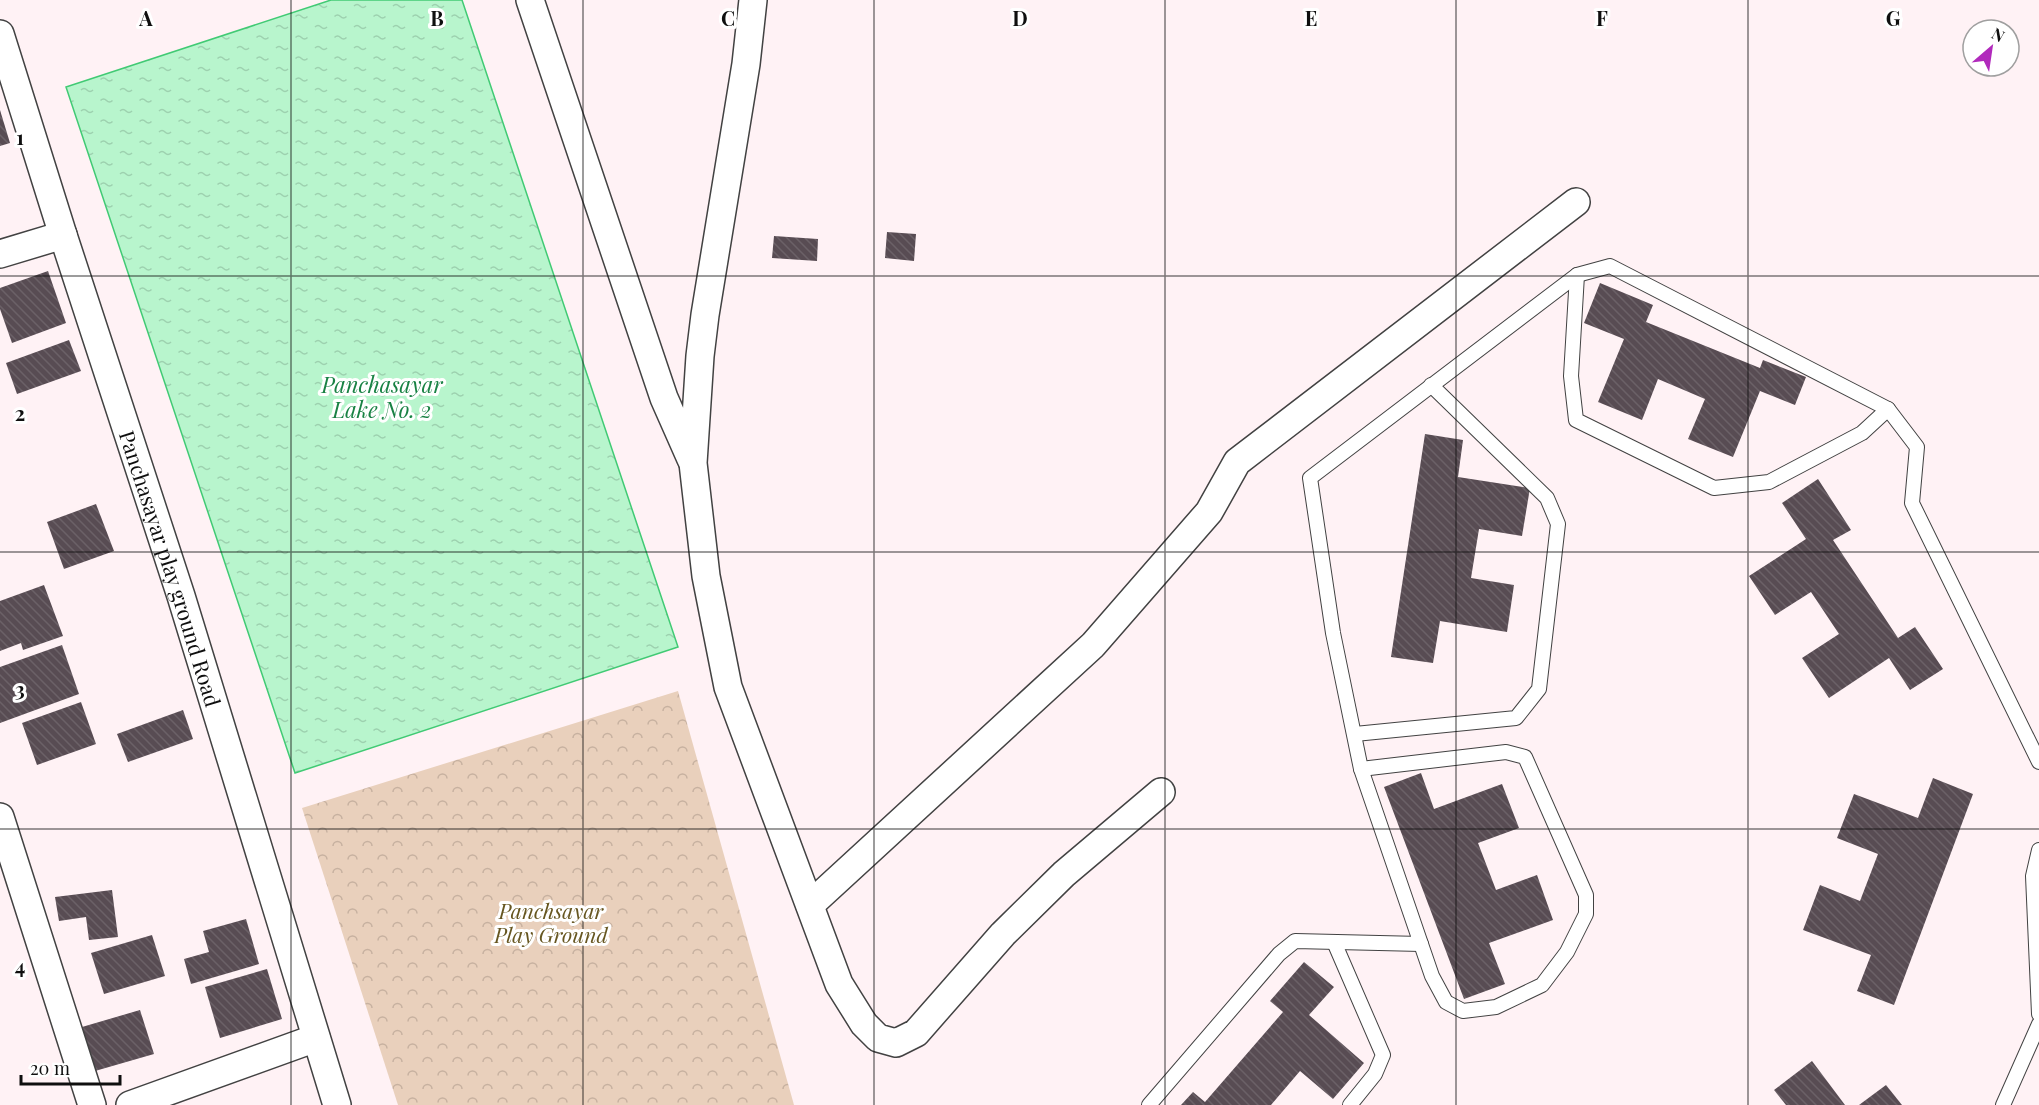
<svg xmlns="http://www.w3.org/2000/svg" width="2039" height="1105" font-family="'Playfair Display',serif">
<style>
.park{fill:url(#park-crowns)}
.water{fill:url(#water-ripples);stroke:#41ca74;stroke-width:1.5}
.building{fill:url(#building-back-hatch)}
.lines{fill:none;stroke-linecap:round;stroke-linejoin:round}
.service-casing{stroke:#424242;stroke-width:16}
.minor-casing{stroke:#424242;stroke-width:30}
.service{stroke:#fff;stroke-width:14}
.minor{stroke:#fff;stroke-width:27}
.grid{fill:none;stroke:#0f0f0f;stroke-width:1.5;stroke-opacity:0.55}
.labels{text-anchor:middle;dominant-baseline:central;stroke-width:6;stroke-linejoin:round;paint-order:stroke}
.street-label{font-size:21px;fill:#0f0f0f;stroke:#fff}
.park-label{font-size:21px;font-style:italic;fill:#665620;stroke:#fff}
.water-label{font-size:22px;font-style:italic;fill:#198244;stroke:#fff}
.grid-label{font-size:20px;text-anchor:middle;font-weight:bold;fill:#0f0f0f;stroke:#fff;stroke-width:6;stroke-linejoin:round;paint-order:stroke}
</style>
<defs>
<pattern id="park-crowns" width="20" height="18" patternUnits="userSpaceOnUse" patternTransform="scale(1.5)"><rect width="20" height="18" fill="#e9d0bc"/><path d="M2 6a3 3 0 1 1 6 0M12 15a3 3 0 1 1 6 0" fill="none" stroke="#c7b1a0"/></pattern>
<pattern id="water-ripples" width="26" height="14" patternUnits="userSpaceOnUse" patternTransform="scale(1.5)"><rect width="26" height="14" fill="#b8f5cd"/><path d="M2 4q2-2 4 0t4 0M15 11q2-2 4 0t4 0" fill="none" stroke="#9dd1af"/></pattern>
<pattern id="building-back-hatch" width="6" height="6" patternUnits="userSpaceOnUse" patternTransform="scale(1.5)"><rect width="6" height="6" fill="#584c53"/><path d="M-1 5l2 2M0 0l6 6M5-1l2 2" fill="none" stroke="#6b6167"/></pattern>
</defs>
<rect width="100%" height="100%" fill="#fff2f5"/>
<polygon class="park" points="678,691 794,1105 398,1105 302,808"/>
<polygon class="water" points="331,0 462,0 678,647 295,773 66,87"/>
<g class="building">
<polygon points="0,110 10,143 0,146"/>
<polygon points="887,232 916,234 914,261 885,258"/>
<polygon points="774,236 818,239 817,261 772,258"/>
<polygon points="48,271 66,323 12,343 0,309 0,288"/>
<polygon points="1600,283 1653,305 1646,322 1760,368 1763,360 1806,377 1795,405 1760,391 1733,457 1688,439 1705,399 1658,379 1642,420 1598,402 1624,339 1584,323"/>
<polygon points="69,340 81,371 17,394 6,363"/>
<polygon points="1425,434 1463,440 1458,477 1530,488 1522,536 1479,529 1471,578 1514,585 1507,632 1440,621 1433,663 1391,657"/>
<polygon points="1818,479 1851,530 1833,540 1898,638 1915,627 1943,669 1910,690 1889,658 1829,698 1802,658 1839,634 1811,592 1775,615 1749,576 1806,539 1782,503"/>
<polygon points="96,504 114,551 64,569 47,522"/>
<polygon points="44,585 63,636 23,650 21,643 0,651 0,601"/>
<polygon points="62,645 79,694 0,723 0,667"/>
<polygon points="81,702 96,744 37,765 22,723"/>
<polygon points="183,710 193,739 128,762 117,734"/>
<polygon points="1421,773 1434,809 1502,784 1519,828 1478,843 1496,890 1537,875 1553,920 1489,943 1505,984 1464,999 1384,787"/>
<polygon points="1933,778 1973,794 1894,1005 1857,991 1871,955 1803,930 1820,885 1860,901 1878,854 1837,838 1854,794 1918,818"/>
<polygon points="112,890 118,937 89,940 86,917 59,921 55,897"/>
<polygon points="246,919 259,964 191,984 184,959 209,952 203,931"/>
<polygon points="152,935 165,976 104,994 91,953"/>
<polygon points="1304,962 1334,987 1309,1015 1364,1063 1333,1099 1300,1071 1271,1105 1181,1105 1193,1092 1205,1102 1283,1012 1270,1001"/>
<polygon points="267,969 282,1019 220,1038 205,987"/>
<polygon points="140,1010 154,1054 95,1071 82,1027"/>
<polygon points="1812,1061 1845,1105 1786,1105 1774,1090"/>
<polygon points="1886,1085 1902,1105 1859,1105"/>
</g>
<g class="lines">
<defs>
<g id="service">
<polyline points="1577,275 1571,376 1576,420 1714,488 1769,482 1862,433 1888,409"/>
<polyline points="1355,734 1516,718 1539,689 1558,524 1547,498 1431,385"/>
<polyline points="1361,769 1506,752 1525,757 1586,895 1586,914 1567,952 1542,985 1496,1007 1463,1011 1446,1002 1432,976 1421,944"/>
<polyline points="2039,850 2033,876 2039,1014"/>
<polyline points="1334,942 1383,1055 1375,1074 1350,1105"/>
<polyline points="1149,1105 1279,954 1295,941 1421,944 1361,769 1333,633 1310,478 1577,275 1610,266 1888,409 1917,447 1912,503 2039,762"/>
<polyline points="2003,1105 2039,1024"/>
</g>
<g id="minor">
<polyline points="530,0 664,398 691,459"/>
<polyline points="753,0 746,64 705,315 700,356 693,463 706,576 728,687 839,984 864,1024 878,1038 896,1043 916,1033 1003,934 1064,874 1161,792"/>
<path id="s1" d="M0 34 63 235 181 596 337 1105"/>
<polyline points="0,254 63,235"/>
<polyline points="0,817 92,1105"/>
<polyline points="810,905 1093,645 1209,512 1237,462 1576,202"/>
<polyline points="130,1105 316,1038"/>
</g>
</defs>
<use href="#service" class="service-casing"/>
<use href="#minor" class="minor-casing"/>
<use href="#service" class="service"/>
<use href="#minor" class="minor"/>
</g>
<path class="grid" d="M291 0V1105M583 0V1105M874 0V1105M1165 0V1105M1456 0V1105M1748 0V1105M0 276H2039M0 552H2039M0 829H2039"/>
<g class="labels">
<g class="street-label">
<text stroke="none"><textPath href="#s1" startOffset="561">Panchasayar play ground Road</textPath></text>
</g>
<g class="park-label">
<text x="551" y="910">Panchsayar<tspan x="551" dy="24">Play Ground</tspan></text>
</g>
<g class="water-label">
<text x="382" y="384">Panchasayar<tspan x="382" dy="25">Lake No. 2</tspan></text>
</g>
</g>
<g class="grid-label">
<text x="146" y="26">A</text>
<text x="437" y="26">B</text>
<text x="728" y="26">C</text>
<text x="1020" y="26">D</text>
<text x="1311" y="26">E</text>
<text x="1602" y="26">F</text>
<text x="1893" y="26">G</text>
<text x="20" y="145">1</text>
<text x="20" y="421">2</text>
<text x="20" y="697">3</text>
<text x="20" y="974">4</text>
</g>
<g transform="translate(1991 48) rotate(29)"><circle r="28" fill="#ffffff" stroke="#9f9f9f" stroke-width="1.5"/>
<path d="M0-4.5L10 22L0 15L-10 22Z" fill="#b12abc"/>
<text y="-9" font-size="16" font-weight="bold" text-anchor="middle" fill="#0f0f0f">N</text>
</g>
<path d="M21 1075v9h99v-9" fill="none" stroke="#0f0f0f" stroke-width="3"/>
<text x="30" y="1075" font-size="18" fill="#0f0f0f" stroke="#ffffff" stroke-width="4.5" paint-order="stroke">20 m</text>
</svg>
